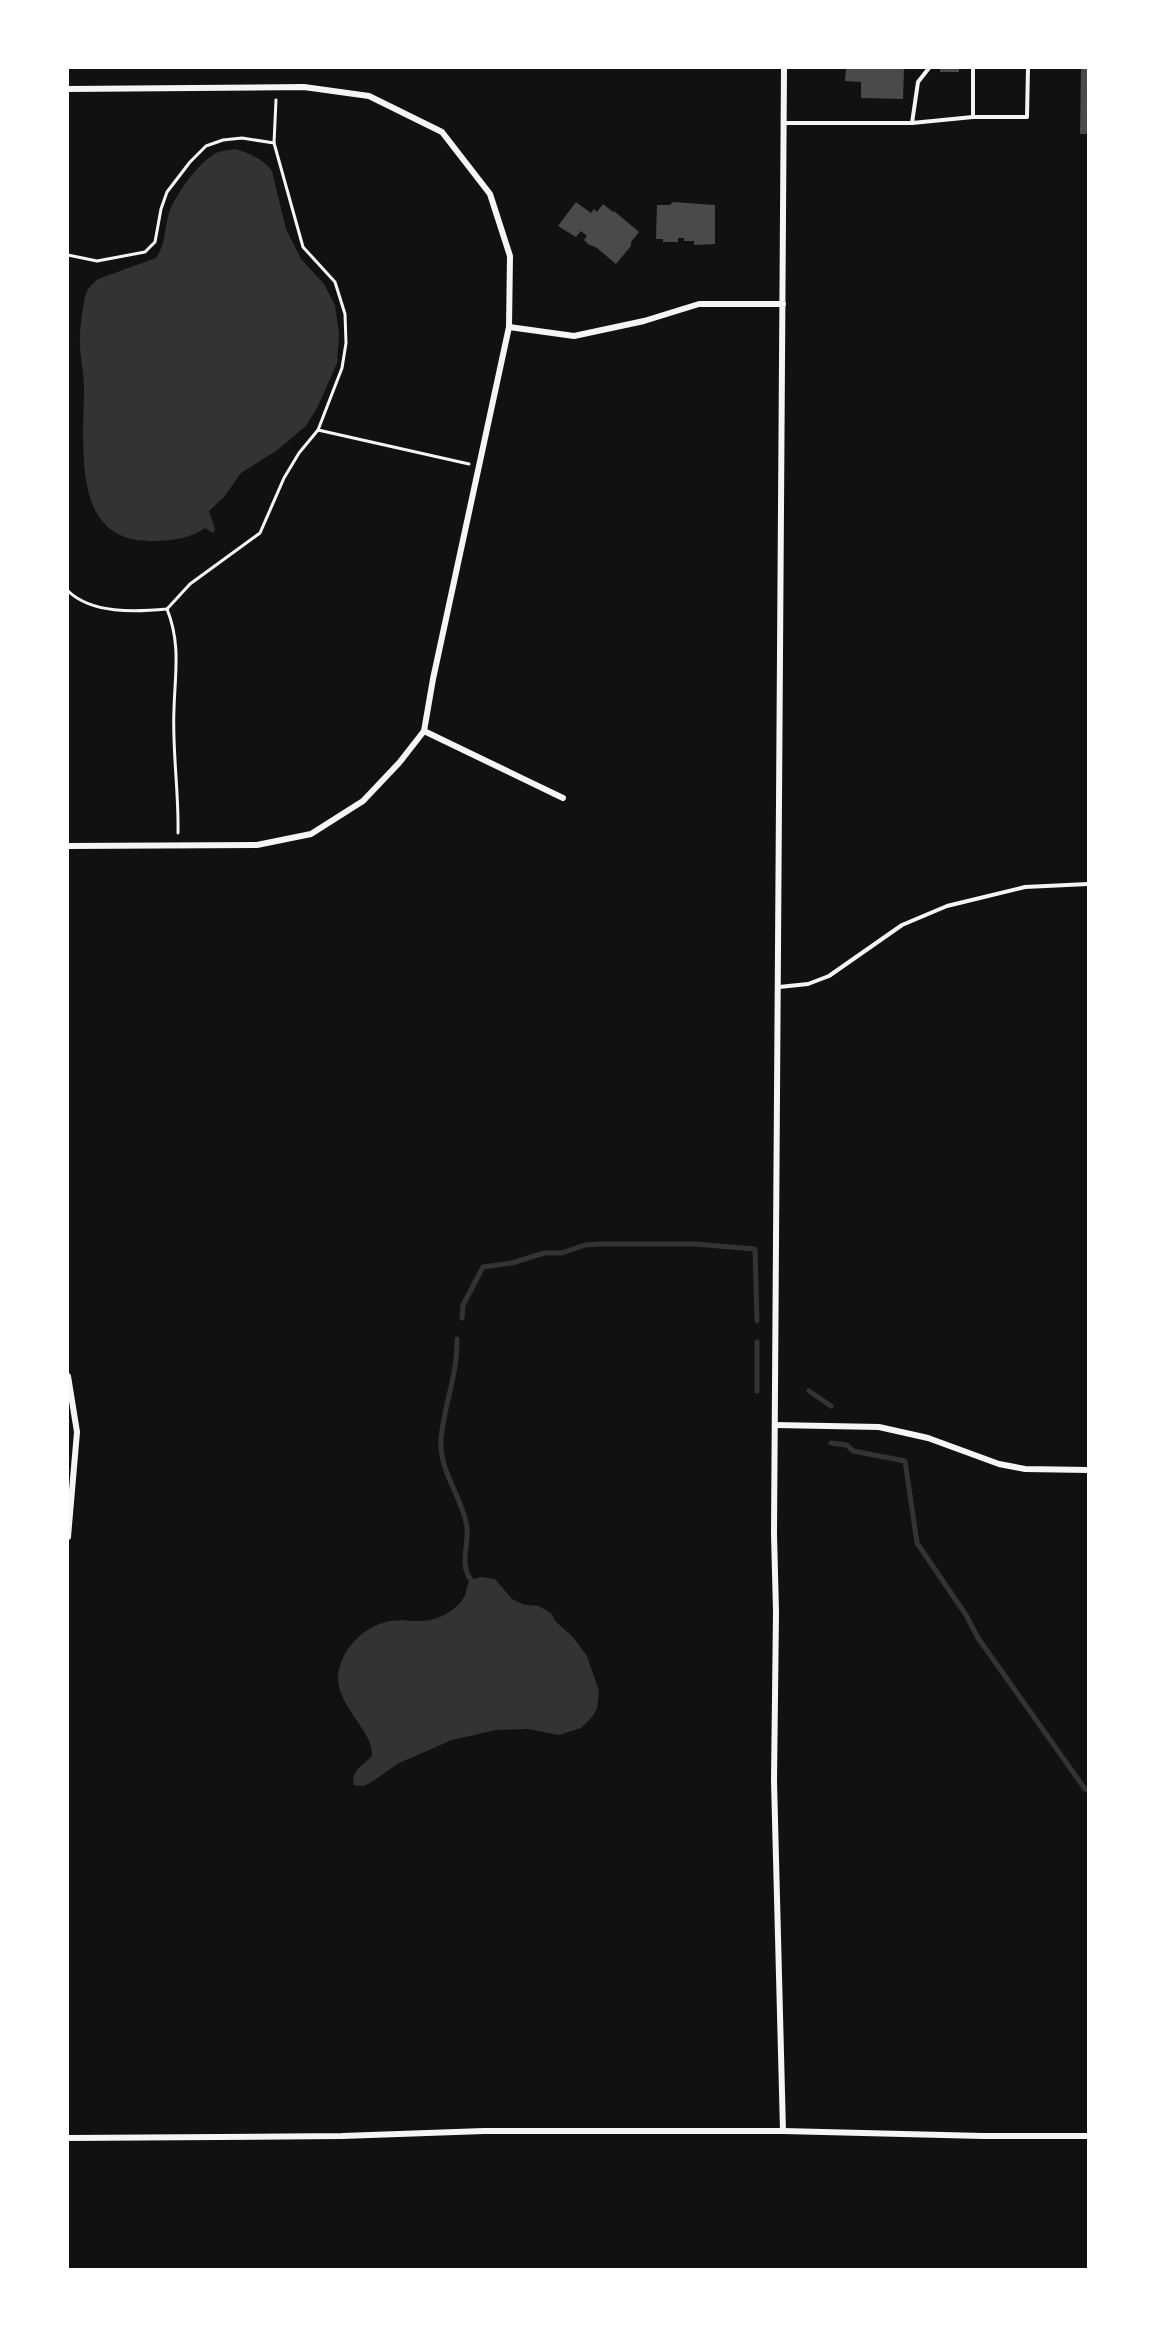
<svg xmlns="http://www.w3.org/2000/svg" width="1156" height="2337" font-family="Barlow,sans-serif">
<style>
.water{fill:#333}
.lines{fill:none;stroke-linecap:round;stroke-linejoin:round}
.stream{stroke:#333;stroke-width:5}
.building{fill:#4a4a4a}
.path{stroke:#f5f5f5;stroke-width:3}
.service{stroke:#f5f5f5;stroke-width:4}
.minor{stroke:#f5f5f5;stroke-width:6}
</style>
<rect width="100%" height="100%" fill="#111"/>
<g class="water">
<path d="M235 149C247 152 265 160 272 171L286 229 301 259 324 284 335 305 339 334 337 363 318 406 306 426 276 451 241 473 224 497 209 511 215 529 213 533 205 528C191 538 175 540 157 541 138 542 116 538 103 522 77 493 84 425 84 388 84 375 81 361 80 347 79 330 82 313 85 297 86 290 92 284 98 279L156 258C166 244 164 229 169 213 175 195 199 162 216 153 221 151 229 150 235 149Z"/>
<path d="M481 1577 495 1579 512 1599 525 1605 539 1606 552 1614 555 1621 573 1637 587 1656 599 1691 597 1709 592 1717 581 1728 559 1735 528 1729 496 1730 452 1740 399 1763 370 1783 363 1786 354 1785C350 1772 363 1765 372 1756 374 1732 338 1707 338 1678 339 1651 363 1626 390 1621 410 1618 423 1626 444 1615 453 1610 463 1603 466 1592 467 1587 467 1584 471 1580Z"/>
</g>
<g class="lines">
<g class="stream">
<polyline points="462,1318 463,1305 483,1267 512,1263 544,1253 562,1253 585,1245 599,1244 694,1244 755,1249 757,1321"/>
<path d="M457 1339C458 1373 444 1405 441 1439 439 1472 462 1496 467 1527 469 1545 459 1564 471 1580"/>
<polyline points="757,1391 757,1342"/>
<polyline points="809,1391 831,1406"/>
<polyline points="831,1443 847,1445 853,1451 905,1461 917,1543 966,1615 978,1638 1085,1789 1088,1790"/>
</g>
</g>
<g class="building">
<polygon points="846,68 904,68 903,99 861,98 861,82 845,81"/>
<rect x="940" y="68" width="19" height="4"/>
<polygon points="1081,68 1088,68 1088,134 1080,134"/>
<polygon points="576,202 591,213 594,209 597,212 603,204 613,212 614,211 639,232 631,242 631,246 616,264 597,248 588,244 584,240 587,236 581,231 576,237 558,226"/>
<polygon points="673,202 715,205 715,244 694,245 694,241 684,241 684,238 678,238 678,242 663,242 663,239 656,239 657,205 670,205"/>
</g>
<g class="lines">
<g class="path">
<polyline points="274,143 276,100"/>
<path d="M68 255 97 261 145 252 155 242 161 209 167 192 190 162 206 146 223 140 242 138 274 143 303 247 335 282 345 314 346 343 342 368 318 430 299 453 284 478 260 533 190 584 167 609C135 612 92 614 68 591"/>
<polyline points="318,430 469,464"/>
<path d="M167 609C181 644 175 673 174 709 172 750 179 792 178 833"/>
</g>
<g class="service">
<polyline points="973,117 1027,117 1028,68"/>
<polyline points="784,123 912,123 973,117 973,68"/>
<polyline points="912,123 918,82 929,68"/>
<polyline points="779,987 808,984 829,976 902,925 947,906 1025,887 1088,884"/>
</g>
<g class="minor">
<polyline points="68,89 304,87 369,96 442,132 490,194 510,256 509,327 433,679 424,731 399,763 363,801 311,834 257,845 68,846"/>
<polyline points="509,327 574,336 644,321 699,304 783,304"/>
<polyline points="424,731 563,798"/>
<polyline points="68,1376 77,1432 68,1537"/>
<polyline points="775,1425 879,1427 928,1438 999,1464 1025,1469 1088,1470"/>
<polyline points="783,2131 774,1781 776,1612 774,1534 784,68"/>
<polyline points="68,2138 342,2136 484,2131 783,2131 983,2136 1088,2136"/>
</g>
</g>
<rect width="1156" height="2337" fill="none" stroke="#ffffff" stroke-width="138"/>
</svg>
